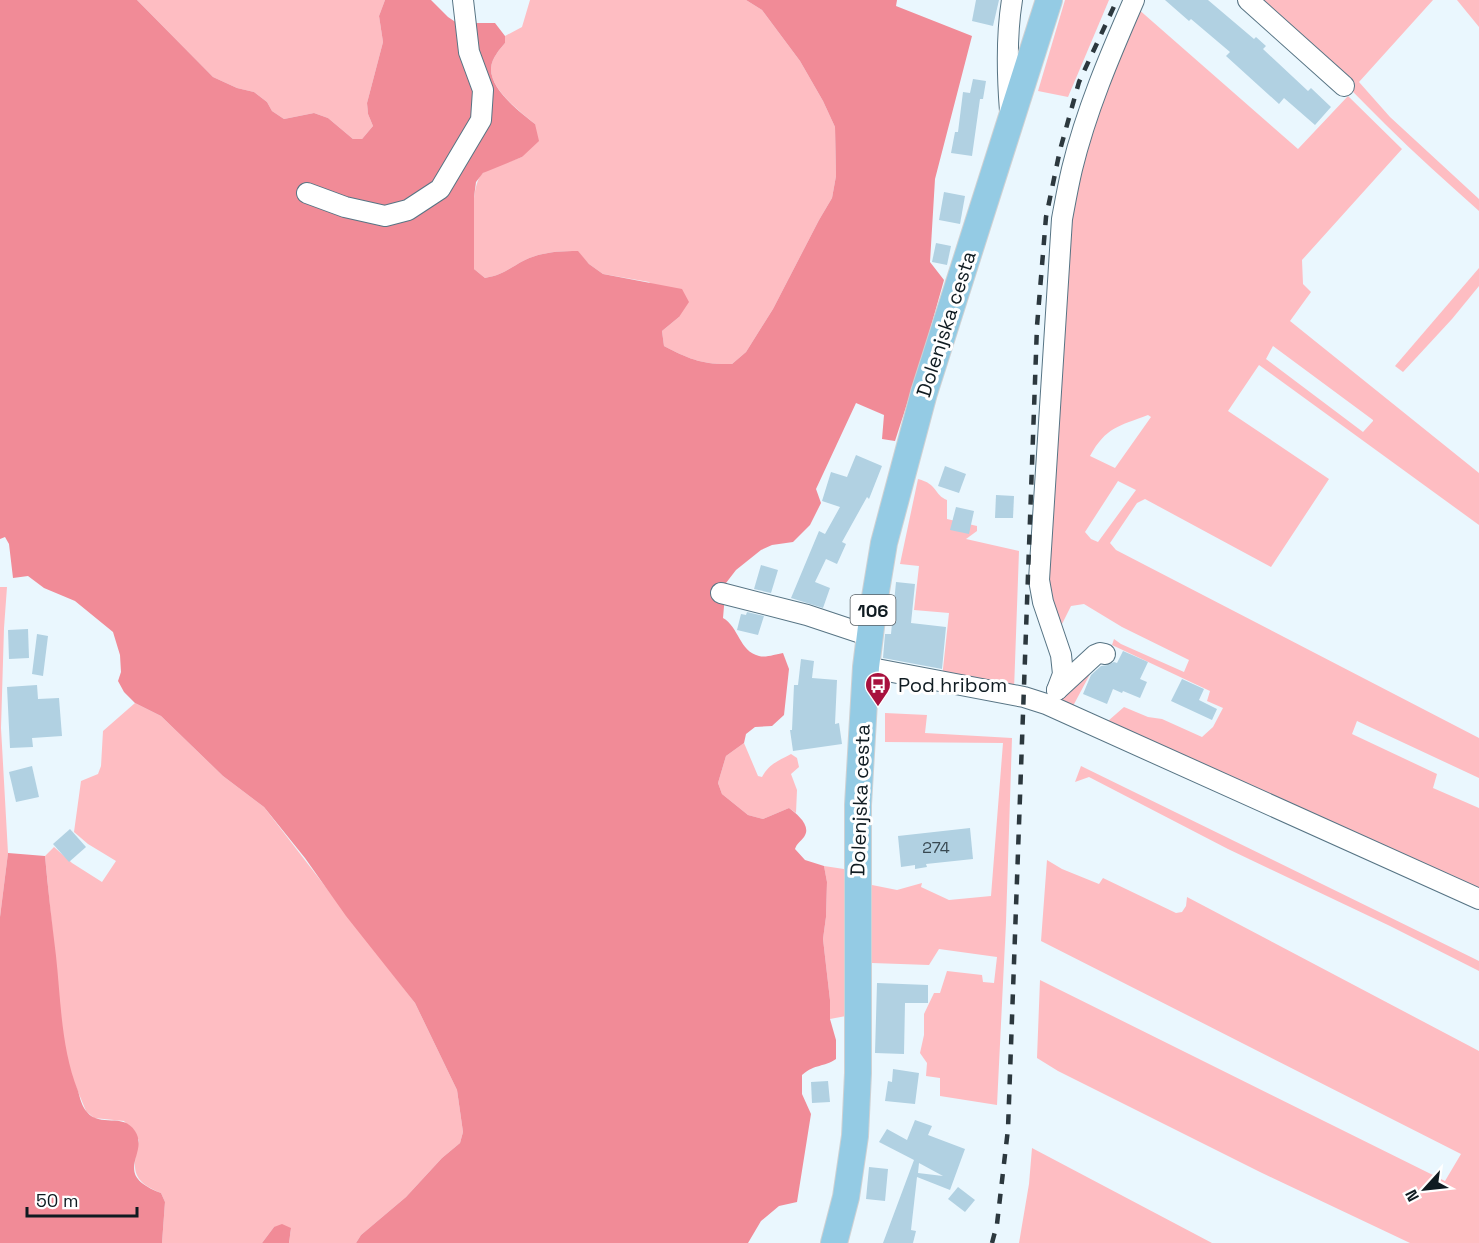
<svg xmlns="http://www.w3.org/2000/svg" width="1479" height="1243" font-family="'Space Grotesk',sans-serif">
<style>
.green{fill:#febdc2;fill-rule:evenodd}
.forest{fill:#f18b97}
.building{fill:#b1d1e2;fill-rule:evenodd}
.lines{fill:none;stroke-linecap:round;stroke-linejoin:round}
.minor-casing{stroke:#577484;stroke-width:22}
.major-casing{stroke:#cfd1d3;stroke-width:28}
.minor{stroke:#fff;stroke-width:20}
.major{stroke:#94cbe4;stroke-width:26}
.rail{stroke:#2c383e;stroke-width:4.5;stroke-dasharray:10 10;stroke-linecap:butt}
.labels{text-anchor:middle;dominant-baseline:central;stroke-width:6;stroke-linejoin:round;paint-order:stroke}
.number-label{font-size:16px;fill:#384851}
.shield{fill:#fff;stroke:#575f64;stroke-width:1.5}
.shield-label{font-size:18px;font-weight:bold;fill:#0f1b21}
.street-label{font-size:20px;fill:#0f1b21;stroke:#fff}
.poi-label{font-size:20px;fill:#0f1b21;stroke:#fff;text-anchor:start}
</style>
<rect width="100%" height="100%" fill="#eaf7fe"/>
<g class="green">
<polygon points="137,0 385,0 379,16 383,42 367,103 368,114 373,126 362,139 353,139 328,118 314,113 284,119 272,111 267,102 254,92 237,88 213,77"/>
<path d="M530 0H746L762 10 800 61 823 101 835 127 836 176 832 198 819 220 773 309 746 352 732 364C703 365 689 359 664 346L662 331 679 317 649 282 603 274 589 264 577 251C559 251 542 252 525 260 509 268 504 275 485 278L474 269C474 249 468 185 483 173 493 166 510 162 522 157L535 124C521 112 490 90 491 68 492 58 499 50 505 43V36L522 27Z"/>
<polygon points="1065,0 1109,0 1068,97 1038,91"/>
<path d="M1257 0H1433L1359 82 1390 117 1479 199V211C1447 182 1415 154 1385 124 1343 82 1302 39 1257 0Z"/>
<polygon points="1457,0 1479,0 1479,27"/>
<path d="M1137 8 1298 149 1348 96 1402 149 1302 260 1303 284 1311 292 1290 321 1479 473V525L1259 365 1228 411 1329 479 1271 567 1145 499 1137 503 1110 543 1116 550 1479 738V778L1357 721 1352 734 1437 774 1433 788 1479 808V894L1061 705 1059 699 1097 661 1073 706 1108 721 1124 707 1148 717 1162 719 1202 737 1213 727 1223 708 1207 701 1210 691 1112 645 1114 639 1121 644 1184 672 1189 660 1122 627 1084 604 1071 606 1060 628 1046 580 1063 268 1079 165ZM1273 346 1373 420V421L1363 432 1266 359ZM1148 415 1151 417 1115 468 1090 456C1106 427 1119 426 1148 415ZM1118 481 1136 490 1098 542 1091 539 1085 532Z"/>
<polygon points="1479,268 1479,286 1452,319 1403,372 1395,366"/>
<path d="M918 479C938 484 934 495 947 500V519L977 526V531L966 539 1019 551 1014 690 942 678 949 613 914 610 919 566 900 564Z"/>
<polygon points="0,587 7,587 4,628 1,728 8,853 0,917"/>
<path d="M135 703 161 716 223 776 264 807 415 1003 457 1090 463 1132 460 1143 442 1158 406 1197 361 1235 356 1243H289L291 1228 274 1227 262 1243H162L165 1202 161 1193C131 1181 132 1169 139 1140L124 1121 94 1118 86 1111 69 1070 62 1030 45 856 54 847 72 863 102 882 116 861 88 844 74 832 81 781 98 774 101 766 103 731Z"/>
<polygon points="885,713 927,715 925,733 1012,738 1006,922 997,1105 940,1096 940,1078 926,1076 927,1063 920,1053 924,1035 924,1014 934,993 940,993 947,971 982,975 983,982 994,983 997,957 939,949 929,965 872,963 872,885 897,890 922,883 921,887 949,900 991,896 1003,743 885,742"/>
<path d="M744 743 758 776 762 777C769 764 778 761 791 754L797 758 799 767 791 774 797 790 796 813 789 808 763 819 748 815 722 794 718 783 726 756Z"/>
<polygon points="1081,766 1479,961 1479,971 1390,926 1228,849 1089,777 1075,782"/>
<polygon points="1047,860 1062,869 1099,884 1103,878 1176,913 1182,912 1186,906 1187,897 1479,1051 1479,1243 1410,1243 1260,1172 1058,1071 1037,1058 1040,980 1445,1181 1461,1154 1041,941"/>
<polygon points="824,866 844,869 846,1016 830,1019 830,1000 823,939 826,917 827,882"/>
<polygon points="1032,1148 1212,1243 1019,1243 1029,1184"/>
</g>
<g class="forest">
<path d="M0 0H137L213 77 237 88 254 92 267 102 272 111 284 119 314 113 328 118 353 139H362L373 126 368 114 367 103 383 42 379 16 385 0H431L448 17 463 27 477 23H495L505 36V43C499 50 492 58 491 68 490 90 520 112 535 124L539 141 522 157 483 173 476 182 474 197V269L485 278C504 275 509 268 525 260 542 252 559 251 578 251L589 264 603 274 682 289 689 302 679 317 662 331 664 346C689 359 703 365 732 364L746 352 773 309 819 220 832 198 836 176 835 127 823 101 800 61 762 10 746 0H897L896 6 972 36 935 179 930 262 944 280 924 351 895 441 882 439 884 415 856 403 816 489 821 503 810 525 793 542 772 545 761 550 736 570 726 583 723 618C739 627 739 651 759 656 766 658 776 654 783 653L789 669 784 715 772 726 755 727 746 734 744 743 726 756 718 783 722 794 748 815 763 819 789 808C797 814 812 826 804 837 800 842 797 843 795 849L805 860 824 866 827 882 826 917 823 939 830 1000V1019L836 1040V1059C823 1068 816 1063 802 1075V1094L811 1114 797 1202 779 1206 761 1221 748 1243H356L361 1235 406 1197 442 1158 460 1143 463 1132 457 1090 415 1003 346 916 305 858 264 807 223 776 161 716 135 703 124 692 118 681 121 672 120 655 113 632 75 601 44 588 28 576 13 578 9 544 5 537 0 539Z"/>
<path d="M8 853 45 856C48 890 52 923 56 956 61 1002 61 1048 78 1091 80 1098 82 1107 87 1112 100 1128 123 1112 135 1131 150 1154 110 1174 161 1193L165 1202 162 1243H0V917Z"/>
<polygon points="282,1224 291,1228 289,1243 262,1243 274,1227"/>
</g>
<g class="building">
<polygon points="976,0 999,0 993,26 972,21"/>
<polygon points="1165,0 1208,0 1254,39 1256,37 1266,46 1263,49 1308,91 1311,88 1331,107 1315,125 1284,98 1279,104 1226,56 1230,52 1191,19 1189,21"/>
<polygon points="973,79 986,81 983,99 980,99 972,156 951,153 955,132 958,132 963,92 970,93"/>
<polygon points="944,192 965,196 960,224 939,220"/>
<polygon points="936,243 951,246 947,265 932,262"/>
<polygon points="856,455 882,466 869,499 867,497 842,542 846,544 837,564 826,559 815,582 830,588 823,608 791,598 819,531 825,534 840,507 822,501 831,472 847,477"/>
<polygon points="945,466 966,474 959,493 938,486"/>
<polygon points="996,495 1014,496 1013,518 995,518"/>
<polygon points="956,507 974,511 969,534 950,530"/>
<polygon points="761,565 778,570 771,593 754,589"/>
<polygon points="896,582 915,584 911,623 946,627 942,669 883,658 885,634 891,634"/>
<polygon points="747,612 764,616 758,635 737,630 741,614 746,615"/>
<polygon points="28,629 29,658 9,659 8,630"/>
<polygon points="37,634 48,636 43,676 32,674"/>
<polygon points="1123,651 1148,662 1140,679 1147,682 1140,698 1123,691 1122,693 1113,689 1107,704 1083,694 1091,675 1101,666 1108,665 1114,662 1117,663"/>
<polygon points="801,659 814,661 812,678 837,680 835,724 839,723 842,744 793,751 790,730 792,730 794,685 798,685"/>
<polygon points="1182,679 1204,689 1199,700 1217,709 1212,720 1171,701"/>
<polygon points="37,685 38,699 59,698 62,736 32,738 33,747 10,748 7,687"/>
<polygon points="32,766 39,797 16,802 9,772"/>
<polygon points="970,828 973,859 926,864 927,867 915,869 915,865 901,867 898,836"/>
<polygon points="70,829 86,847 69,862 53,844"/>
<polygon points="877,983 928,985 928,1003 905,1003 904,1054 875,1053"/>
<polygon points="893,1069 919,1073 915,1104 885,1101 888,1081 892,1082"/>
<polygon points="828,1081 830,1102 812,1103 811,1082"/>
<path d="M915 1120 932 1126 928 1135 965 1149 950 1190 917 1177 911 1230 916 1231 913 1243H883L914 1160 879 1142 887 1129 907 1140ZM919 1163 943 1176 918 1173Z"/>
<polygon points="869,1167 888,1169 885,1201 866,1199"/>
<polygon points="958,1187 975,1200 965,1212 948,1199"/>
</g>
<g class="lines">
<defs>
<g id="minor">
<polyline points="1248,0 1344,86"/>
<path d="M1010 111C1007 73 1006 37 1012 0"/>
<polyline points="307,193 345,207 385,216 408,210 440,189 481,120 483,90 469,52 463,0"/>
<polyline points="721,593 807,615 870,636"/>
<polyline points="866,667 1024,697 1046,704 1479,899"/>
<path d="M1057 690 1063 674 1061 655 1043 602 1039 580 1062 219C1065 203 1068 186 1072 169 1086 111 1110 55 1134 0"/>
<polyline points="1057,690 1095,655 1100,653 1105,654"/>
</g>
<polyline id="major" points="834,1243 846,1197 855,1136 858,1073 858,805 866,667 874,603 884,543 924,393 1049,0"/>
</defs>
<use href="#minor" class="minor-casing"/>
<use href="#major" class="major-casing"/>
<use href="#minor" class="minor"/>
<use href="#major" class="major"/>
<polyline class="rail" points="992,1243 997,1224 1008,1129 1037,326 1046,217 1060,150 1079,82 1117,0"/>
</g>
<defs>
<symbol id="bus-pin" viewBox="-11 -11 22 30"><path d="M0 17L-7.5 6A9.5 9.5 0 1 1 7.5 6Z" fill="#a8113e" stroke="#fff"/><path d="M-5-6H5V4H4V6H2V4H-2V6H-4V4H-5ZM-3.5-4V0h7V-4ZM-3.5 1.2v1.5H-2V1.2ZM2 1.2v1.5H3.5V1.2Z" fill="#fff"/></symbol>
</defs>
<g fill-rule="evenodd">
<use href="#bus-pin" x="863" y="670" width="30" height="40"/>
</g>
<g class="labels">
<g class="number-label">
<text x="936" y="847">274</text>
</g>
<rect class="shield" x="850.5" y="595" width="45" height="30" rx="4.5"/>
<g class="shield-label">
<text x="873" y="610">106</text>
</g>
<g class="street-label">
<text transform="translate(946 324) rotate(-72)">Dolenjska cesta</text>
<text transform="translate(860 800) rotate(-88)">Dolenjska cesta</text>
</g>
<g class="poi-label">
<text x="898" y="685">Pod hribom</text>
</g>
</g>
<g transform="translate(1425 1189) rotate(243)" stroke="#ffffff" stroke-width="4.5" paint-order="stroke">
<path d="M0-4.5L10 22L0 15L-10 22Z" fill="#0f1b21"/>
<text y="-9" font-size="16" font-weight="bold" text-anchor="middle" fill="#0f1b21">N</text>
</g>
<path d="M27 1207v9h110v-9" fill="none" stroke="#0f1b21" stroke-width="3"/>
<text x="36" y="1207" font-size="18" fill="#0f1b21" stroke="#ffffff" stroke-width="4.5" paint-order="stroke">50 m</text>
</svg>
